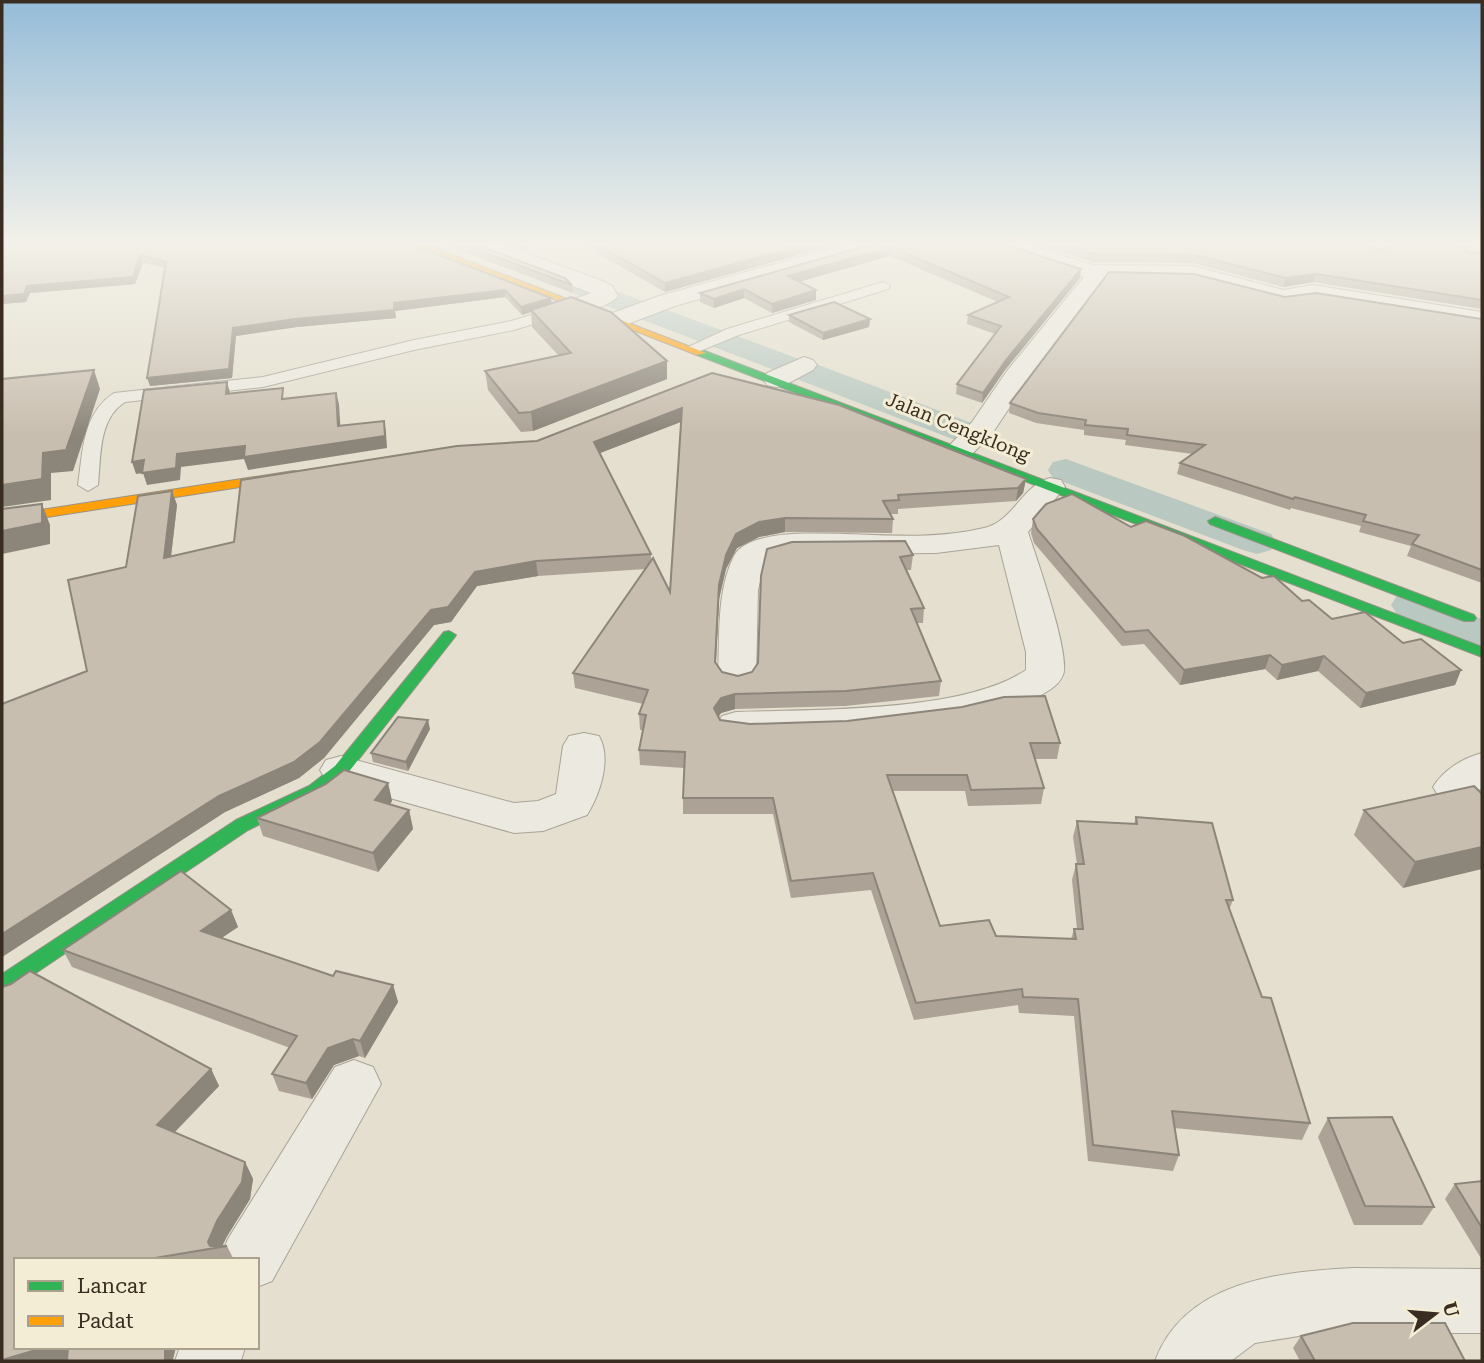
<svg xmlns="http://www.w3.org/2000/svg" width="1484" height="1363" font-family="'Roboto Serif',serif">
<style>
.lines{fill:none;stroke-linecap:round;stroke-linejoin:round}
.canal{fill:#b9c9c1;fill-rule:evenodd}
.lane-casing{stroke:#a9a497;stroke-width:2}
.street-casing{stroke:#a9a497;stroke-width:2}
.fast-casing{stroke:#999387;stroke-width:2}
.slow-casing{stroke:#999387;stroke-width:2}
.lane{fill:#ece9e0;fill-rule:evenodd}
.street{fill:#ece9e0;fill-rule:evenodd}
.fast{fill:#30b455;fill-rule:evenodd}
.slow{fill:#ff9f0a;fill-rule:evenodd}
.wall{fill:#aca396;fill-rule:evenodd}
.shaded-wall{fill:#8c857a}
.building{fill:#c8beaf;stroke:#8c857a;stroke-width:2}
.labels{text-anchor:middle;dominant-baseline:central;stroke-width:6;stroke-linejoin:round;paint-order:stroke}
.far-street-label{font-size:19px;fill:#382d20;stroke:#f4edd5}
</style>
<rect width="100%" height="100%" fill="#e4dfce"/>
<g class="lines">
<g class="canal">
<polygon points="454,244 489,244 799,359 802,363 816,364 982,427 987,434 982,441 970,444 958,441 794,378 791,373 777,371 457,249"/>
<polygon points="1066,459 1271,534 1276,542 1271,550 1257,554 1243,550 1053,478 1048,470 1053,462"/>
<polygon points="1412,592 1482,619 1482,647 1467,643 1397,614 1391,605 1397,596"/>
</g>
<defs>
<g id="lane">
<polygon points="883,282 890,286 888,289 739,335 700,351 694,353 686,348 727,329"/>
<path d="M564 305 569 307 572 310 569 313 514 330 414 350 263 387 125 402C98 419 101 457 98 485L88 491 78 485C83 451 82 414 114 393L263 377 414 340 511 321Z"/>
</g>
<g id="street">
<path d="M470 244H501L600 280 612 286 618 296C610 307 581 314 568 311L564 306 568 301 591 293 474 248Z"/>
<polygon points="848,244 883,244 879,248 675,306 625,325 616,327 607,325 604,320 607,315 659,296"/>
<polygon points="992,244 1025,244 1093,265 1193,266 1283,290 1313,285 1482,312 1482,326 1313,299 1283,304 1192,280 1106,278 1027,381 992,434 970,456 960,459 950,456 945,450 972,422 1007,371 1084,277 996,248"/>
<polygon points="804,357 813,360 817,365 813,370 785,385 776,387 767,385 763,379 767,373"/>
<path d="M1050 478 1061 480 1065 487 1028 532C1036 557 1071 655 1063 675 1045 726 770 747 722 734L716 725 722 716 736 712C815 709 962 713 1026 670V652L999 545 936 553 791 554 765 561 758 590 756 677 751 685 737 689 723 685 718 677C720 639 716 591 734 556 742 539 776 535 792 534 855 531 922 543 984 528 1014 521 1022 485 1050 478Z"/>
<path d="M584 733 599 736C612 759 600 794 587 815L543 831 514 833 326 780 320 770 326 760 341 756 514 803 538 801 556 794 563 746 569 736Z"/>
<path d="M1482 753V788C1467 799 1457 803 1439 797L1433 787C1443 770 1463 758 1482 753Z"/>
<polygon points="354,1060 373,1067 381,1084 272,1281 257,1287 257,1260 219,1260 228,1239 335,1067"/>
<path d="M1353 1268 1482 1269V1333H1318L1255 1343 1231 1361H1155C1185 1281 1278 1272 1353 1268Z"/>
<polygon points="180,1347 245,1347 241,1361 175,1361"/>
</g>
<g id="fast">
<polygon points="697,351 705,351 1482,647 1482,657 697,355"/>
<polygon points="1215,517 1474,615 1476,618 1474,621 1464,621 1210,524 1208,521"/>
<polygon points="449,631 456,635 454,638 347,774 321,794 248,830 9,991 2,993 2,974 236,820 309,786 335,766 444,632"/>
</g>
<g id="slow">
<polygon points="413,244 425,244 706,353 697,355"/>
<polygon points="294,471 298,472 298,478 2,524 2,516"/>
</g>
</defs>
<use href="#lane" class="lane-casing"/>
<use href="#street" class="street-casing"/>
<use href="#fast" class="fast-casing"/>
<use href="#slow" class="slow-casing"/>
<use href="#lane" class="lane"/>
<use href="#street" class="street"/>
<use href="#fast" class="fast"/>
<use href="#slow" class="slow"/>
</g>
<g class="wall">
<polygon points="2,244 410,244 552,303 667,379 533,431 521,432 488,390 485,371 559,356 532,327 531,312 522,315 505,297 395,311 396,318 297,327 236,336 232,378 150,386 165,268 143,263 135,284 30,293 26,302 2,304"/>
<polygon points="443,244 475,244 572,285 573,293"/>
<polygon points="508,244 527,244 528,251"/>
<polygon points="581,244 838,244 665,292"/>
<polygon points="873,244 1080,278 1005,370 982,403 956,394 957,384 995,334 967,324 968,315 998,302 890,256 799,282 816,300 772,313 744,298 714,308 700,302 700,293"/>
<polygon points="1034,244 1361,244 1385,251 1465,251 1482,254 1482,309 1313,282 1283,287 1193,263 1093,262"/>
<polygon points="1285,297 1482,319 1482,583 1407,556 1411,546 1359,532 1361,526 1291,508 1290,510 1177,474 1180,463 1193,454 1125,445 1126,440 1084,435 1084,430 1036,423 1009,413 1010,403"/>
<polygon points="789,315 870,319 869,327 823,340 789,322"/>
<path d="M712 373 1026 479 1023 493 1016 501 898 509V514H891L893 519 892 533 785 532 759 537 737 548 726 569 719 599 716 663 722 672 738 676 752 672 758 663 761 576 913 555 911 570H907L924 608 923 623H917L941 681 939 696 845 706 735 709 721 713 718 717 720 720 750 724 1060 743 1057 759H1035L1044 788 1041 804 968 806 965 791H893L940 926 996 936 1071 939 1074 929H1077L1072 880 1076 864H1077L1073 837 1077 821 1134 824 1136 817 1233 900 1229 910 1310 1123 1302 1140 1174 1128 1179 1155 1173 1171 1088 1161 1074 1016 1019 1013 1018 1005 914 1020 871 890 791 898 773 814H683V798L684 768 640 765 639 750 643 730H640L639 714 643 704 575 688 573 673 646 569 538 576 477 586 451 622 434 625 324 758 299 778 225 812 2 957V704L87 671 126 567 172 491 177 505 171 557 234 542 537 441ZM681 422 670 592 651 561V554L600 453Z"/>
<polygon points="1033,519 1131,527 1302,601 1332,619 1403,643 1461,670 1455,685 1360,708 1318,671 1277,680 1265,669 1180,685 1144,644 1122,646 1034,543 1031,533"/>
<polygon points="430,729 408,771 373,762 371,753"/>
<polygon points="388,783 392,801 390,805 409,810 413,829 378,872 263,836 257,818"/>
<polygon points="1482,794 1403,888 1354,835 1364,810"/>
<polygon points="231,910 238,927 221,938 333,976 393,985 398,1002 365,1058 359,1056 334,1065 312,1099 279,1091 272,1074 290,1048 72,967 63,950"/>
<polygon points="30,971 211,1069 219,1086 175,1132 245,1162 253,1179 250,1199 226,1238 222,1246 227,1246 234,1260 16,1260 16,1347 176,1347 173,1359 174,1361 2,1361 2,987 11,984"/>
<polygon points="1328,1118 1434,1207 1422,1225 1354,1225 1318,1137"/>
<polygon points="1482,1181 1482,1260 1445,1199 1455,1184"/>
<polygon points="1301,1336 1465,1361 1300,1361 1293,1348"/>
</g>
<g class="shaded-wall">
<polygon points="807,244 838,244 665,292 665,283"/>
<polygon points="891,247 890,256 787,285 788,276"/>
<polygon points="140,255 143,263 135,284 30,293 26,302 2,304 2,296 27,286"/>
<polygon points="1081,269 1080,278 1005,370 982,403 983,393 1006,360"/>
<polygon points="1316,274 1313,282 1283,287 1286,278"/>
<polygon points="744,289 744,298 714,308 714,299"/>
<polygon points="505,290 505,297 395,311 396,318 297,327 236,336 232,378 150,386 147,378 233,328 394,303"/>
<polygon points="816,290 816,300 772,313 772,304"/>
<polygon points="551,298 552,306 531,310 531,312 522,315 521,307"/>
<polygon points="870,319 869,327 823,340 823,333"/>
<polygon points="667,361 667,379 533,431 531,412"/>
<polygon points="94,370 100,389 73,471 51,473 51,500 2,507 2,485 43,453"/>
<polygon points="227,382 230,393 229,406 226,394"/>
<polygon points="336,393 339,404 341,438 338,426"/>
<polygon points="682,408 683,421 595,455 594,442"/>
<polygon points="384,421 386,433 387,448 248,470 244,459 181,467 180,480 147,485 143,473 136,474 132,462"/>
<polygon points="1026,479 1023,493 1016,501 1018,488"/>
<polygon points="172,491 177,505 169,573 164,558"/>
<polygon points="42,504 50,525 50,544 2,554 2,531"/>
<polygon points="785,518 785,532 759,537 737,548 726,569 719,599 715,677 719,585 726,555 736,534 759,522"/>
<polygon points="536,561 538,576 477,586 451,622 434,625 324,758 299,778 225,812 2,957 2,934 431,610 475,572"/>
<polygon points="1270,655 1265,669 1180,685 1184,670"/>
<polygon points="1324,656 1318,671 1277,680 1282,665"/>
<polygon points="1461,670 1455,685 1360,708 1366,693"/>
<polygon points="735,694 735,709 721,713 714,724 714,708 721,698"/>
<polygon points="428,720 430,729 408,771 406,762"/>
<polygon points="388,783 392,801 379,819 375,800"/>
<polygon points="409,810 413,829 378,872 373,853"/>
<polygon points="1482,847 1482,869 1403,888 1415,862"/>
<polygon points="231,910 238,927 207,948 201,931"/>
<polygon points="393,985 398,1002 365,1058 360,1041"/>
<polygon points="353,1039 359,1056 334,1065 312,1099 306,1083 328,1048"/>
<polygon points="211,1069 219,1086 165,1142 157,1125"/>
<polygon points="245,1162 253,1179 250,1199 226,1238 222,1247 211,1249 208,1242"/>
<polygon points="46,1347 74,1347 80,1357 64,1361 2,1361 2,1360"/>
<polygon points="164,1347 176,1347 173,1359 174,1361 165,1361"/>
</g>
<g class="building">
<polygon points="2,244 410,244 551,298 521,307 505,290 394,303 394,310 295,319 233,328 229,369 147,378 166,262 140,255 133,277 27,286 24,294 2,296"/>
<polygon points="462,244 475,244 565,278 572,285"/>
<polygon points="596,244 807,244 665,283"/>
<polygon points="873,244 1002,244 1081,269 1006,360 983,393 957,384 1001,326 968,315 1009,297 891,247 788,276 816,290 772,304 744,289 714,299 700,293"/>
<polygon points="1063,244 1361,244 1385,251 1393,244 1448,244 1466,247 1465,251 1482,254 1482,300 1316,274 1286,278 1195,255 1095,254"/>
<polygon points="1109,272 1194,274 1285,297 1316,293 1482,319 1482,570 1412,544 1419,535 1363,521 1366,515 1295,497 1293,499 1180,463 1205,445 1127,435 1128,429 1085,425 1086,420 1038,413 1010,403"/>
<polygon points="571,297 611,312 667,361 531,412 519,413 485,371 571,353 531,310"/>
<polygon points="834,302 870,319 823,333 789,315"/>
<polygon points="94,370 66,450 43,453 42,479 2,485 2,379"/>
<polygon points="712,373 839,405 1026,479 1018,488 898,495 899,500 883,501 893,519 785,518 759,522 736,534 726,555 719,585 715,662 722,672 738,676 752,672 758,663 761,576 767,549 792,542 905,541 913,555 900,557 924,608 911,609 941,681 846,691 735,694 721,698 714,708 720,720 750,724 847,721 962,707 1004,697 1045,696 1060,743 1030,743 1044,788 971,790 967,775 887,775 940,926 989,920 996,936 1076,939 1074,929 1083,929 1076,864 1084,864 1077,821 1137,824 1136,817 1212,823 1233,900 1226,900 1262,997 1271,998 1310,1123 1172,1111 1179,1155 1093,1145 1078,999 1023,997 1022,989 916,1003 873,873 791,881 773,798 683,798 685,752 639,750 646,715 639,714 648,690 573,673 653,558 670,592 682,408 594,442 651,554 536,561 475,572 448,607 431,610 320,742 294,762 219,796 2,934 2,704 87,671 68,580 126,567 138,496 172,491 164,558 234,542 241,480 457,446 537,441"/>
<polygon points="227,382 226,394 283,388 282,399 336,393 338,426 384,421 385,436 244,457 245,446 177,454 176,468 142,473 144,460 132,462 144,390"/>
<polygon points="1072,494 1131,527 1146,521 1185,536 1262,578 1274,576 1302,601 1309,600 1332,619 1365,612 1403,643 1421,639 1461,670 1366,693 1324,656 1282,665 1270,655 1184,670 1148,630 1125,632 1037,529 1033,519 1046,504"/>
<polygon points="42,504 42,523 2,531 2,509"/>
<polygon points="398,717 428,720 406,762 371,753"/>
<polygon points="344,770 388,783 375,800 409,810 373,853 257,818 326,784"/>
<polygon points="1474,786 1482,794 1482,847 1415,862 1364,810"/>
<polygon points="181,871 231,910 201,931 333,976 336,971 393,985 360,1041 353,1039 328,1048 306,1083 272,1074 297,1036 63,950"/>
<polygon points="30,971 211,1069 157,1125 245,1162 242,1182 217,1221 208,1242 210,1246 227,1246 143,1260 16,1260 16,1347 46,1347 2,1360 2,987 11,984"/>
<polygon points="1392,1117 1434,1207 1365,1206 1328,1118"/>
<polygon points="1482,1181 1482,1228 1455,1184"/>
<polygon points="1353,1323 1445,1323 1465,1361 1315,1361 1301,1336"/>
<polygon points="68,1347 165,1347 165,1361 67,1361"/>
</g>
<linearGradient id="sky" x2="0" y2="1"><stop stop-color="#95bcd8"/><stop offset="0.56" stop-color="#f3f1e9"/><stop offset="1" stop-color="#f3f1e9" stop-opacity="0"/></linearGradient>
<rect width="1484" height="435" fill="url(#sky)"/>
<g class="labels">
<g class="far-street-label">
<text transform="translate(958 427) rotate(22)">Jalan Cengklong</text>
</g>
</g>
<rect width="1484" height="1363" fill="none" stroke="#382d20" stroke-width="7"/>
<rect x="14" y="1258" width="245" height="91" fill="#f4edd5" stroke="#a9a08d" stroke-width="2"/>
<rect x="28" y="1281" width="35" height="10" fill="#30b455" stroke="#a9a08d" stroke-width="2"/>
<text x="77" y="1293" font-size="21" fill="#382d20">Lancar</text>
<rect x="28" y="1316" width="35" height="10" fill="#ff9f0a" stroke="#a9a08d" stroke-width="2"/>
<text x="77" y="1328" font-size="21" fill="#382d20">Padat</text>
<g transform="translate(1435 1314) rotate(74)" stroke="#f4edd5" stroke-width="5" paint-order="stroke">
<path d="M0-5L12 26L0 18L-12 26Z" fill="#382d20"/>
<text y="-10" font-size="19" font-weight="bold" text-anchor="middle" fill="#382d20">U</text>
</g>
</svg>
